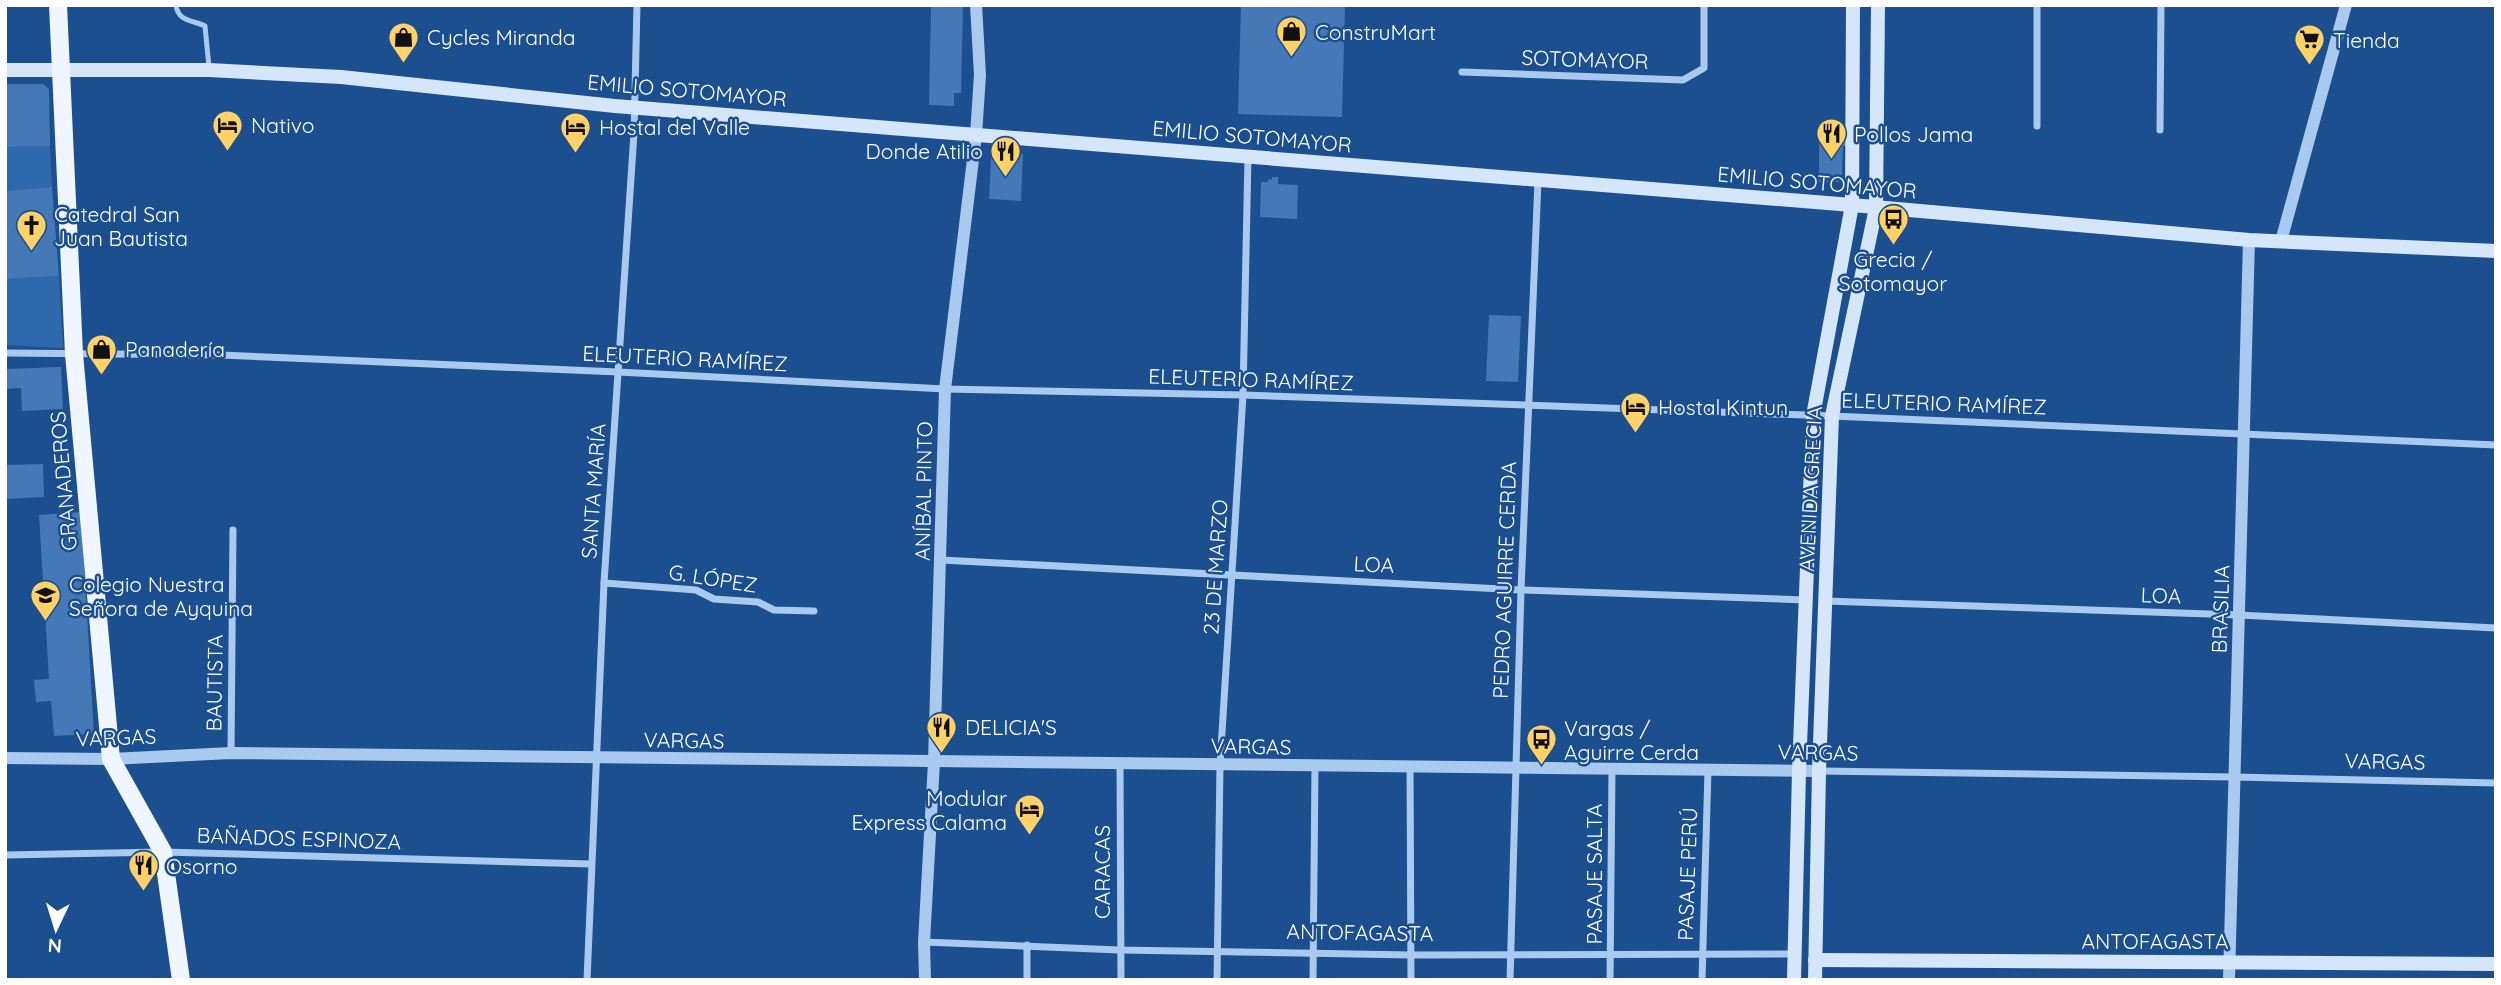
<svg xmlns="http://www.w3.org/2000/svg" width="2501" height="985" font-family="Quicksand,sans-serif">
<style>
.green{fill:#2e69ad}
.building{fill:#4478b7}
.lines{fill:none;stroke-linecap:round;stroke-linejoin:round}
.service{stroke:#a9c9ee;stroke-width:5}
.minor{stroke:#a9c9ee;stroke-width:7}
.tertiary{stroke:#a9c9ee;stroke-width:12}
.secondary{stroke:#d6e6fa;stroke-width:14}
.primary{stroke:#f0f6ff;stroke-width:18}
.labels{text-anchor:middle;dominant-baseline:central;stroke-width:5;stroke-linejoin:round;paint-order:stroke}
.poi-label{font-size:21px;fill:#fff;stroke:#1b4f8f;text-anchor:start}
.street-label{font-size:21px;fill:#fff;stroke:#1b4f8f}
</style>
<rect width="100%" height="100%" fill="#1b4f8f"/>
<g class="green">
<polygon points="50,146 52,187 5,191 5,147"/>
<polygon points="59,276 63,348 5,345 5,279"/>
</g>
<g class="building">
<polygon points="931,5 963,5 961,93 954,93 954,106 929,105"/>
<polygon points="1241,5 1345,5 1342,117 1238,114"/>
<polygon points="5,84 43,84 49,89 50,146 5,147"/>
<polygon points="1819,134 1847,136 1847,146 1843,146 1842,175 1839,182 1819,182"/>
<polygon points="997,153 1023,154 1021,201 989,199 991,158"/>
<polygon points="1272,177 1278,177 1278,184 1298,185 1297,219 1260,217 1261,182 1268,182 1268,179 1272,180"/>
<polygon points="52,187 59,276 5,279 5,191"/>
<polygon points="1489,315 1521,316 1518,382 1486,381"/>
<polygon points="61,367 63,409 22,411 21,388 5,389 5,369"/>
<polygon points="43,464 44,497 5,499 5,465"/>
<polygon points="81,512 94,734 54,736 51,701 36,702 34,680 49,679 39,515"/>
</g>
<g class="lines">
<path class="service" d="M176 5C178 22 193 20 205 26L209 67"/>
<g class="minor">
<polyline points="1462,72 1683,80 1704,68 1704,5"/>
<polyline points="2037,126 2037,5"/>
<polyline points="2160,130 2161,5"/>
<polyline points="5,353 221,355 618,372 945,389 1243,395 1832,416 2496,445"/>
<polyline points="941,560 1521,590 1805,600"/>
<polyline points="604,583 696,590 714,599 758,602 774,610 814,611"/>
<polyline points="1825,601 2239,615 2496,628"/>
<polyline points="231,753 233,530"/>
<polyline points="1120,764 1121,980"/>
<polyline points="1410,767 1411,980"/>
<polyline points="1819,771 2234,777 2496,783"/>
<polyline points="5,855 163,852 591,864"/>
<polyline points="924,942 1119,950 1411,955 1795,954"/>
<polyline points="1027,945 1027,980"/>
<polyline points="587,980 604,583 634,133 637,5"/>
<polyline points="1217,980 1220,765 1243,395 1248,157"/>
<polyline points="1313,980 1315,766"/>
<polyline points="1510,980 1521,590 1538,181"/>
<polyline points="1610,980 1612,769"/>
<polyline points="1702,980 1708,770"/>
</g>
<g class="tertiary">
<polyline points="2281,241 2346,5"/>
<polyline points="5,758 111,759 231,753 1819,771"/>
<polyline points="925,980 924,942 934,762 945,389 976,135 980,75 976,5"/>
<polyline points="2229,980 2249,240"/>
</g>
<g class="secondary">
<polyline points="5,70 209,70 341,77 615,106 1852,205 2249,240 2496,251"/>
<polyline points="1815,960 2496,964"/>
<polyline points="1794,980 1799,771 1813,416 1852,205 1853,5"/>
<polyline points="1815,980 1819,771 1832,416 1876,208 1878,5"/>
</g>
<polyline class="primary" points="58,5 74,354 111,759 163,852 181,980"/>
</g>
<defs>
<symbol id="shop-pin" viewBox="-11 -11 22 30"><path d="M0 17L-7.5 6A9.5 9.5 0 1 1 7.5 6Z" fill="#ffd166" stroke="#1b4f8f"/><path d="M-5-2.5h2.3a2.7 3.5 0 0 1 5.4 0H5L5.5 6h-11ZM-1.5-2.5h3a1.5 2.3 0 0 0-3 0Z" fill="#111"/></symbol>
<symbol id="supermarket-pin" viewBox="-11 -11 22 30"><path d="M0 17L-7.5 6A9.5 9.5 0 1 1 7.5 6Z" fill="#ffd166" stroke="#1b4f8f"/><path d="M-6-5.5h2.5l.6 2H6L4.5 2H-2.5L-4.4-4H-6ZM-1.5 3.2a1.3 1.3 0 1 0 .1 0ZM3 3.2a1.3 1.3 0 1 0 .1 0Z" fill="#111"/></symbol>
<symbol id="hotel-pin" viewBox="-11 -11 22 30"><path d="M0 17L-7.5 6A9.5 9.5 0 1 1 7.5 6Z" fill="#ffd166" stroke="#1b4f8f"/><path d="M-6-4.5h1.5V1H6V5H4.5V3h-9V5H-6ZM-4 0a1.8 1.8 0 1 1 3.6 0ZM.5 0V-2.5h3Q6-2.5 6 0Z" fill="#111"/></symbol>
<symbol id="restaurant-pin" viewBox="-11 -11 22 30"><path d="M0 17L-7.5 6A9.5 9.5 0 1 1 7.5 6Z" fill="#ffd166" stroke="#1b4f8f"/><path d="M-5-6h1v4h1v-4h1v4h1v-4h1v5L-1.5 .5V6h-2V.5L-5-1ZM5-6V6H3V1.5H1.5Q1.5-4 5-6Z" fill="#111"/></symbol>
<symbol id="bus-pin" viewBox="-11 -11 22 30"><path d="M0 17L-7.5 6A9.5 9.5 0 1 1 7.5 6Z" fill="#ffd166" stroke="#1b4f8f"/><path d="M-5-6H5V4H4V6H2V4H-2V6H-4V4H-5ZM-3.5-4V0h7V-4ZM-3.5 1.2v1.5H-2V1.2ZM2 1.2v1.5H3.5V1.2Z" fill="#111"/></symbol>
<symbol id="church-pin" viewBox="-11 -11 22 30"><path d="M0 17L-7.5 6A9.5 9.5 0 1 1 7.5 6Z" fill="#ffd166" stroke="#1b4f8f"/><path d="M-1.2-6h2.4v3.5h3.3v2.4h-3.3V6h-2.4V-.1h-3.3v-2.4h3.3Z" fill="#111"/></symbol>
<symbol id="school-pin" viewBox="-11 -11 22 30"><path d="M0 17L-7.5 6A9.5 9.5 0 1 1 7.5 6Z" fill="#ffd166" stroke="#1b4f8f"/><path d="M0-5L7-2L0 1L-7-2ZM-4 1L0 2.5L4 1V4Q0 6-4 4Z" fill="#111"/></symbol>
</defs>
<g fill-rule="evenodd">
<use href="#shop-pin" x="1274" y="14" width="35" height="47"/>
<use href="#shop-pin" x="386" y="20" width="35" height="47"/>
<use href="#supermarket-pin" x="2292" y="22" width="35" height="47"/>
<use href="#hotel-pin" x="210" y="108" width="35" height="47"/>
<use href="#hotel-pin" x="558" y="110" width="35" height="47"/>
<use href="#restaurant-pin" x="1814" y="116" width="35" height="47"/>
<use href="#restaurant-pin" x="988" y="134" width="35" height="47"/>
<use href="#bus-pin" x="1876" y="202" width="35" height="47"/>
<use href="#church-pin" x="14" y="208" width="35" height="47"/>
<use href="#shop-pin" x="84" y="332" width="35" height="47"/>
<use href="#hotel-pin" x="1618" y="390" width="35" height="47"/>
<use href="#school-pin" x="28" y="578" width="35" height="47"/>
<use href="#restaurant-pin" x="924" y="710" width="35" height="47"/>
<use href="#bus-pin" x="1524" y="722" width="35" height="47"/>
<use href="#hotel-pin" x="1012" y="792" width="35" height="47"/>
<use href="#restaurant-pin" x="126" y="848" width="35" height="47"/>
</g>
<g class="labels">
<g class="poi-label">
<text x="1315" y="32">ConstruMart</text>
<text x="427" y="37">Cycles Miranda</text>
<text x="2333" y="40">Tienda</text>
<text x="251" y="125">Nativo</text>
<text x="599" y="127">Hostal del Valle</text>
<text x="1854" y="134">Pollos Jama</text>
<text x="983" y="151" text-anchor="end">Donde Atilio</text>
<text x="54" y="214">Catedral San<tspan x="54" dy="24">Juan Bautista</tspan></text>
<text x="1893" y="259" text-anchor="middle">Grecia /<tspan x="1893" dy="24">Sotomayor</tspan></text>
<text x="125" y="349">Panadería</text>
<text x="1658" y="407">Hostal Kintun</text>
<text x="69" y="584">Colegio Nuestra<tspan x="69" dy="24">Señora de Ayquina</tspan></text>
<text x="965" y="727">DELICIA'S</text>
<text x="1564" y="728">Vargas /<tspan x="1564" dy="24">Aguirre Cerda</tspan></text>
<text x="1007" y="798" text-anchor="end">Modular<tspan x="1007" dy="24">Express Calama</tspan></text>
<text x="166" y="866">Osorno</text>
</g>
<g class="street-label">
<text transform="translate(1585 59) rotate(2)">SOTOMAYOR</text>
<text transform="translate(687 90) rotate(5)">EMILIO SOTOMAYOR</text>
<text transform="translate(1252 136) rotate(5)">EMILIO SOTOMAYOR</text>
<text transform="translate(1817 182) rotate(5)">EMILIO SOTOMAYOR</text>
<text transform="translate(685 358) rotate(3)">ELEUTERIO RAMÍREZ</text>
<text transform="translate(1251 379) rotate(2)">ELEUTERIO RAMÍREZ</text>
<text transform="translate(1944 403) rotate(2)">ELEUTERIO RAMÍREZ</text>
<text transform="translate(63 481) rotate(-95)">GRANADEROS</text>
<text transform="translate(1810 489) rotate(-87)">AVENIDA GRECIA</text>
<text transform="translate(593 491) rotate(-86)">SANTA MARÍA</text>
<text transform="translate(923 491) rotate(-89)">ANÍBAL PINTO</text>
<text transform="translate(1374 564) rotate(3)">LOA</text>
<text transform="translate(1215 567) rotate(-86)">23 DE MARZO</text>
<text transform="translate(713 578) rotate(9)">G. LÓPEZ</text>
<text transform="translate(1504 580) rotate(-88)">PEDRO AGUIRRE CERDA</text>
<text transform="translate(2161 595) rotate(2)">LOA</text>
<text transform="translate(2220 609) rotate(-88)">BRASILIA</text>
<text transform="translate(214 683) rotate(-89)">BAUTISTA</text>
<text transform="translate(116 737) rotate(-2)">VARGAS</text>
<text transform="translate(684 740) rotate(1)">VARGAS</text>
<text transform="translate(1251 746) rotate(1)">VARGAS</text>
<text transform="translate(1818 752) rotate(1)">VARGAS</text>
<text transform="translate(2385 761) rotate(1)">VARGAS</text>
<text transform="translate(299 838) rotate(2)">BAÑADOS ESPINOZA</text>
<text transform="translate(1102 872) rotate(-90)">CARACAS</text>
<text transform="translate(1594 874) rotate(-90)">PASAJE SALTA</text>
<text transform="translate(1687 874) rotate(-88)">PASAJE PERÚ</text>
<text transform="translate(1360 932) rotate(1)">ANTOFAGASTA</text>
<text x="2155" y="941">ANTOFAGASTA</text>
</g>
</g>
<rect width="2501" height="985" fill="none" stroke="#ffffff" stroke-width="14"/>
<g transform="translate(56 929) rotate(184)" stroke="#1b4f8f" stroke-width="5" paint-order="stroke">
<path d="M0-5L12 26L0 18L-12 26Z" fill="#ffffff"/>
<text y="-10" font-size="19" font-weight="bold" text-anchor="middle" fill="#ffffff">N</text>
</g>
</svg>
